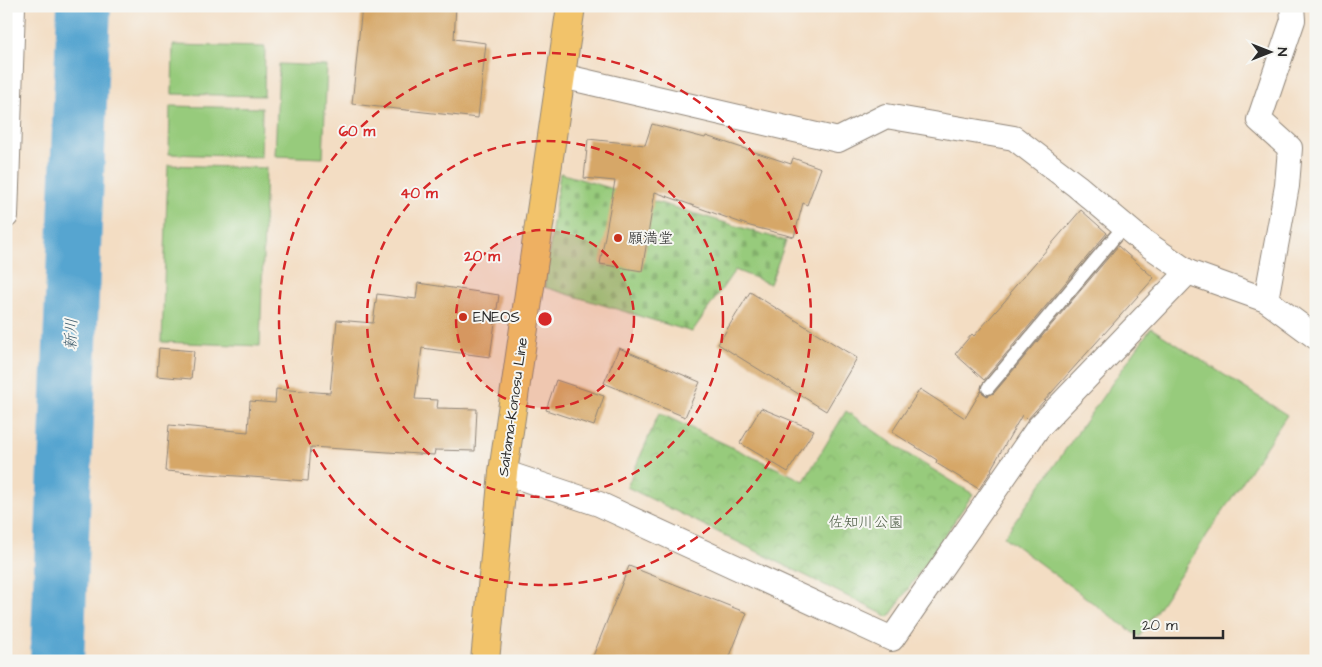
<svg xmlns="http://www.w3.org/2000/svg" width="1322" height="667" font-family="'Architects Daughter','Klee One',sans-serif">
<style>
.green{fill:#97cb7c;stroke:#617b54}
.cemetery{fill:url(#cemetery-stones);stroke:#617b54}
.park{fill:url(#park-crowns);stroke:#617b54}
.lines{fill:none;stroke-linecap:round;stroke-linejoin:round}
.river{stroke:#57a5d0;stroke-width:54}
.building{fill:#d6a768}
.service-casing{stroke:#8f8477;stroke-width:15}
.minor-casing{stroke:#8f8477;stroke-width:26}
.primary-casing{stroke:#8f8477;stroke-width:30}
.service{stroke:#fff;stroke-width:12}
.minor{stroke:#fff;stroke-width:24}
.primary{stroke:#f2c36a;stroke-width:28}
.ring{fill:none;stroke:#d62828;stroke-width:2.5;stroke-dasharray:9 6}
.poi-dot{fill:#c8321e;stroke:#f6f6f2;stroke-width:2}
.labels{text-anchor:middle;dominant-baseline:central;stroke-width:4;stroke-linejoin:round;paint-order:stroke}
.poi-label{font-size:15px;fill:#2b2b2b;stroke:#f6f6f2;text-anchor:start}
.street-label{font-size:15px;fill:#2b2b2b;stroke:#f6f6f2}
.park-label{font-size:15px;fill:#4b5b43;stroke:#f6f6f2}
.water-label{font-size:16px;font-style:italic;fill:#3d5c6d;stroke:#f6f6f2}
.centre{fill:#d62828;stroke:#f6f6f2;stroke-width:2.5}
.ring-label{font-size:15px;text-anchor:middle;font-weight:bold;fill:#d62828;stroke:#f6f6f2;stroke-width:4;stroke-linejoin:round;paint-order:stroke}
</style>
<defs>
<pattern id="cemetery-stones" width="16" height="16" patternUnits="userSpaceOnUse" patternTransform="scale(1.25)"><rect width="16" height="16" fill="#97cb7c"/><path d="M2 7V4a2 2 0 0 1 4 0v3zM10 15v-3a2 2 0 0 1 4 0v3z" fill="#82ae6b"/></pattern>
<pattern id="park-crowns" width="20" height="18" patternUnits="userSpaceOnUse" patternTransform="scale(1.25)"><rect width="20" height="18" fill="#97cb7c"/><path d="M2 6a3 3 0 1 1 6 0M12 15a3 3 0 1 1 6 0" fill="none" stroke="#82ae6b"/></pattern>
</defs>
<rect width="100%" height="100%" fill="#f6f6f2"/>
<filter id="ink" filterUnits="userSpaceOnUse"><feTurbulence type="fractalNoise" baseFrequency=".02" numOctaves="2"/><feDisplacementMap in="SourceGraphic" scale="10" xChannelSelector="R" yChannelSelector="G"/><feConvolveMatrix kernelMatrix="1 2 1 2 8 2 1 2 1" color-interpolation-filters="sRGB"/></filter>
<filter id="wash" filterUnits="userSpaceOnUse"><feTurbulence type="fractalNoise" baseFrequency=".0096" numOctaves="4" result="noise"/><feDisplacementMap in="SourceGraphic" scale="20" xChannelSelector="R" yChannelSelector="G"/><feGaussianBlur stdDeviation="1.12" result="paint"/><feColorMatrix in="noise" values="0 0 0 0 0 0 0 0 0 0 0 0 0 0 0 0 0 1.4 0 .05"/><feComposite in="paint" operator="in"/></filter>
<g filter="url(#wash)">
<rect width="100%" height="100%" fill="#f3ddc3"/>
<g class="green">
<polygon points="173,45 265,47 264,96 172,94"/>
<polygon points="279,64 327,66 323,158 275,156"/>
<polygon points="170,106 262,108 261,157 169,154"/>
<polygon points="168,165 266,168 260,346 162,342"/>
<polygon points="1151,328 1287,415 1139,637 1004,537"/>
</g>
<polygon class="cemetery" points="560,173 786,241 770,284 735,270 692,332 544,287"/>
<polygon class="park" points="846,411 906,453 973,494 889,617 627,487 659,413 804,481"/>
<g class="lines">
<polyline class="river" points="57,661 84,6"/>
</g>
<g id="blocks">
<g class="building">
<polygon points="362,6 456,6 454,39 486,43 478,118 352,104"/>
<polygon points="652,124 705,138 706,136 791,164 793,158 821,168 807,205 803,203 794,237 750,226 655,192 642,271 600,264 615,181 584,178 588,139 645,145"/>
<polygon points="1081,210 1107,233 984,380 955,354 972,334 974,336 1011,294 1010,292"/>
<polygon points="1118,246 1154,278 1027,420 1022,415 991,469 992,470 979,489 936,463 937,460 892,432 920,389 965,418 981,391 987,396 994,393"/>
<polygon points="418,283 499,295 490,357 422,348 415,399 438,400 437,408 477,409 475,451 435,450 434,455 311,447 308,481 165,471 169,425 248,432 250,401 275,403 276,389 330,393 337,320 373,323 377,294 416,299"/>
<polygon points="750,292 857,358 826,411 718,344"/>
<polygon points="159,348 194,351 191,379 157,376"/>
<polygon points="619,348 700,382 685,417 604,383"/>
<polygon points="556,380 604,396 594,426 546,410"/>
<polygon points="761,408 814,430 788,472 740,443"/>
<polygon points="629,566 747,613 728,661 591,661"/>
</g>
</g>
</g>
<g filter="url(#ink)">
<use href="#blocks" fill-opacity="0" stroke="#8f8477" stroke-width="1"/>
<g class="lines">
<defs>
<polyline id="service" points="988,388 1124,226"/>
<g id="minor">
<polyline points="562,76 838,140 886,116 1014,138 1077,186 1140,239 1188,272 1266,300 1316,337"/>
<polyline points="6,216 13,6"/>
<polyline points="1266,300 1287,186 1290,148 1259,120 1293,20 1292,6"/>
<polyline points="503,472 599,504 892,639 1038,428 1188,272"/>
</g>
<polyline id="primary" points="485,661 503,472 571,6"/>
</defs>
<use href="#service" class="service-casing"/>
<use href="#minor" class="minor-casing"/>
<use href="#primary" class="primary-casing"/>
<use href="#service" class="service"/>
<use href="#minor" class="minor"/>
<use href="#primary" class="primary"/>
</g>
</g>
<circle cx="545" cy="319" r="89" fill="#d62828" fill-opacity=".12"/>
<g class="ring">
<circle cx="545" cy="319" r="89"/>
<circle cx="545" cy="319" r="178"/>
<circle cx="545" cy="319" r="266"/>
</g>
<g class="poi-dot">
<circle cx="618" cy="238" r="5"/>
<circle cx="463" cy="317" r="5"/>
</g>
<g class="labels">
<g class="poi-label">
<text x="628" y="238">願満堂</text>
<text x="473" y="317">ENEOS</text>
</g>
<g class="street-label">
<text transform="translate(513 407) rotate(-82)">Saitama-Konosu Line</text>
</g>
<g class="park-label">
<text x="866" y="522">佐知川公園</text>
</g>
<g class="water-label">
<text transform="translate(71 334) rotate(-88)">新川</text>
</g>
</g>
<circle cx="545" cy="319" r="8" class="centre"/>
<g class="ring-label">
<text x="357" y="136">60 m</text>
<text x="419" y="198">40 m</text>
<text x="482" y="261">20 m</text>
</g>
<rect width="1322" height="667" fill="none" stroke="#f6f6f2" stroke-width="25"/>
<g transform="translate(1270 52) rotate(90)" stroke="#f6f6f2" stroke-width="4" paint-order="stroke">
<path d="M0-4L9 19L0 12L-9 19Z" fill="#2b2b2b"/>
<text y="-8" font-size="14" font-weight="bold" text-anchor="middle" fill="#2b2b2b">N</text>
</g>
<path d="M1134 630v8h89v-8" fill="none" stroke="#2b2b2b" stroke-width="2.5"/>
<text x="1142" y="630" font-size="15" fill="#2b2b2b" stroke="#f6f6f2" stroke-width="4" paint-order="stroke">20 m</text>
</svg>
